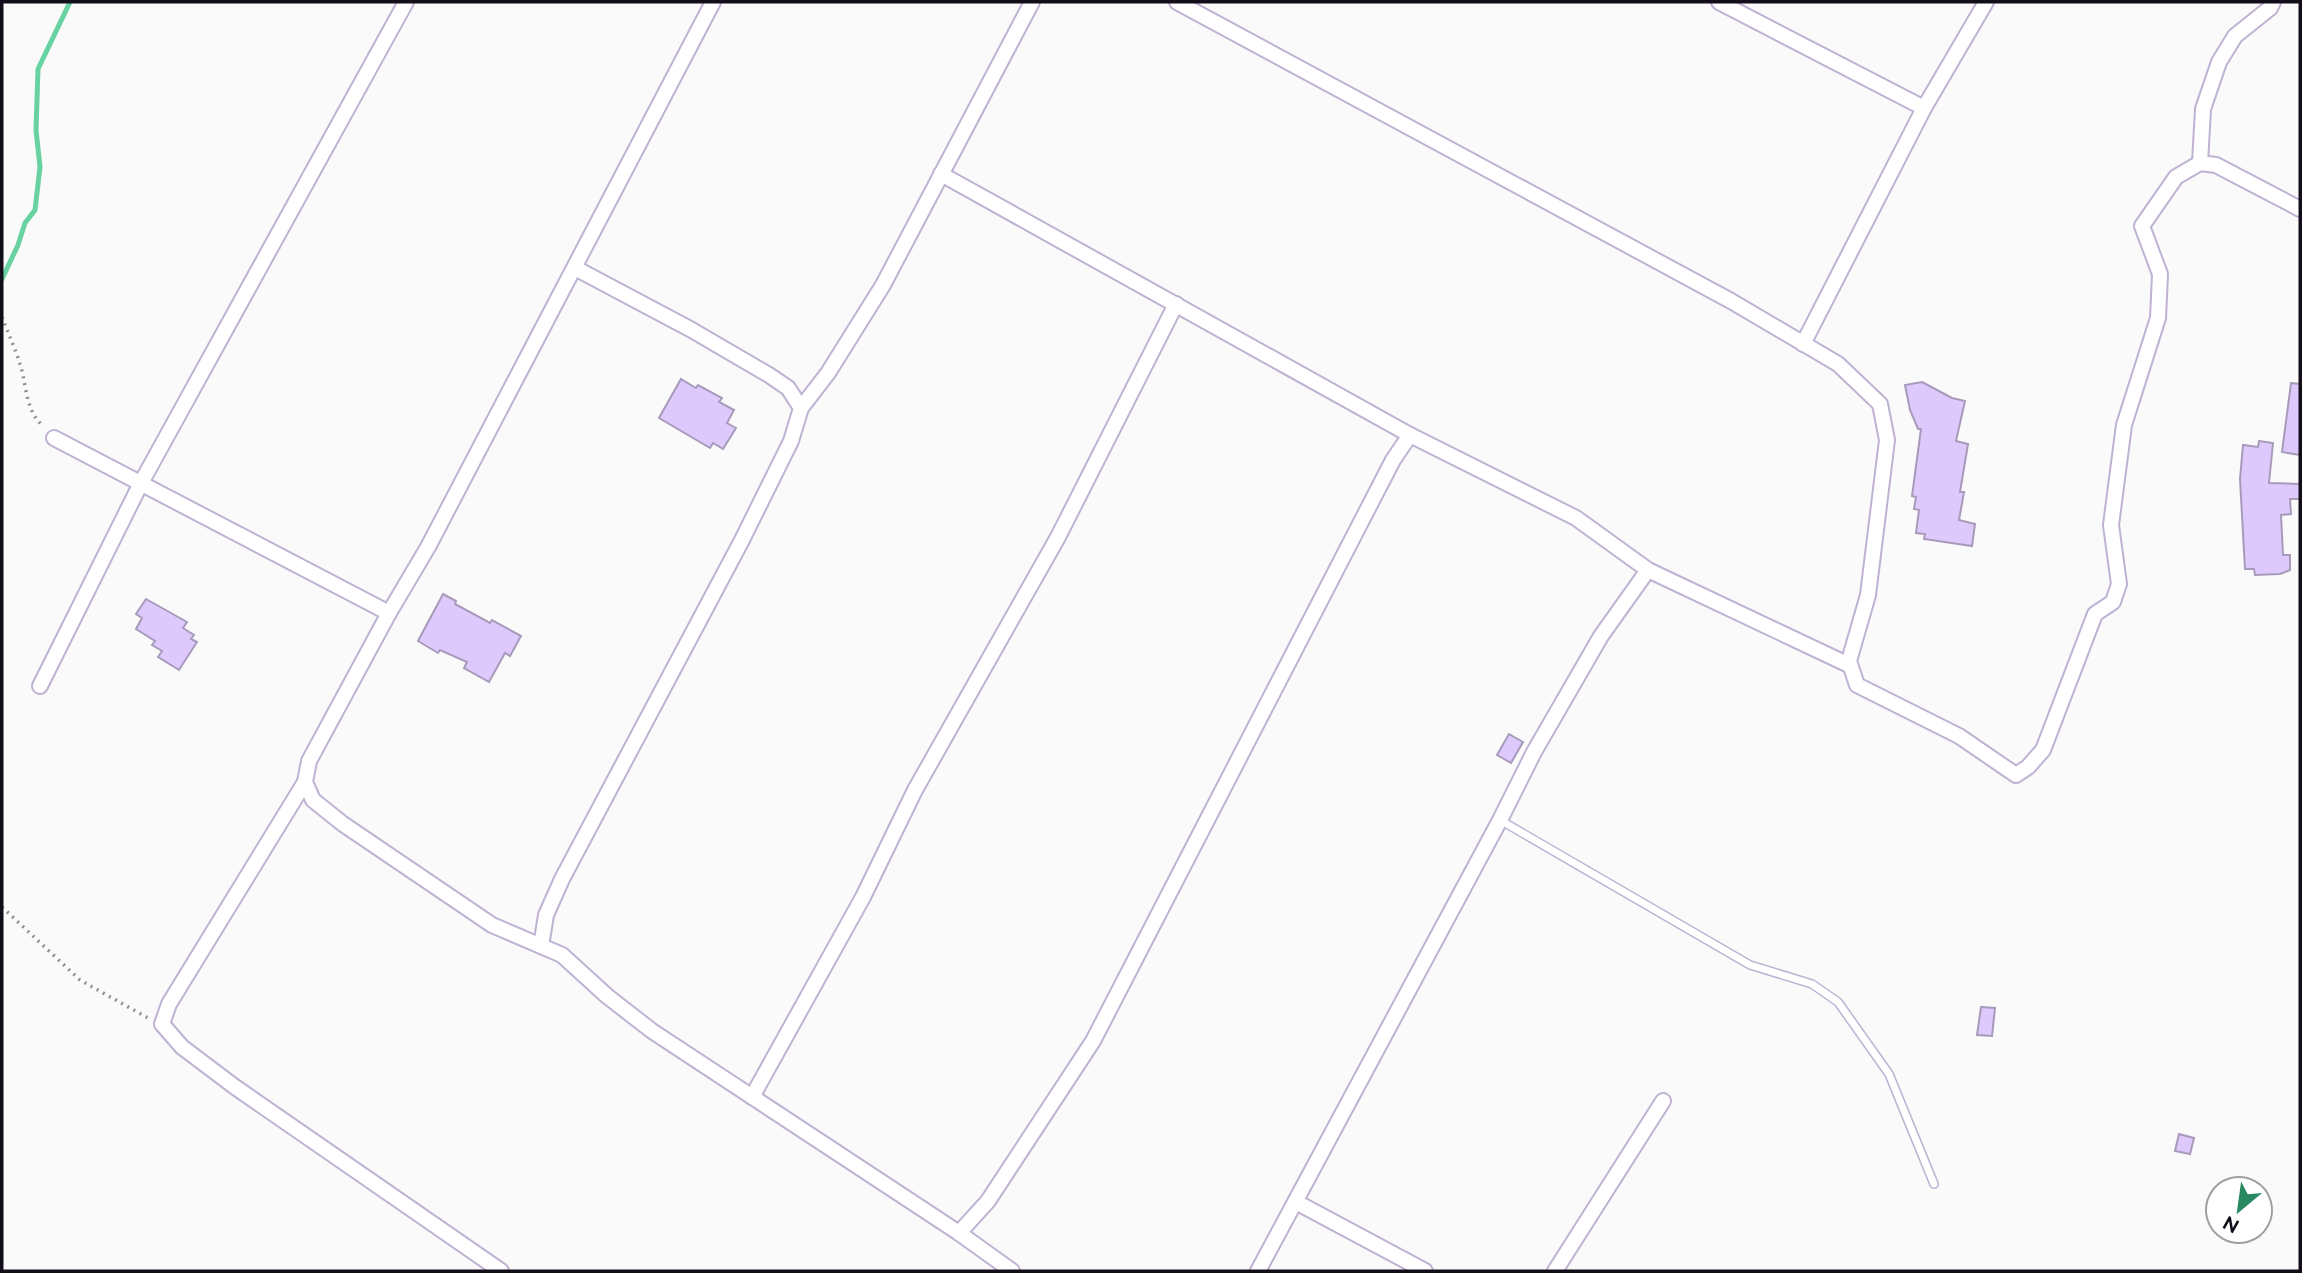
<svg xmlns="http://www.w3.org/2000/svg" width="2302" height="1273" font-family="Raleway,sans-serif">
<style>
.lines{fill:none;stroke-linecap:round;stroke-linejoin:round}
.stream{stroke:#68d2a1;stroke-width:5}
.building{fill:#dec9fc;stroke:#a79aba;stroke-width:2}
.lane-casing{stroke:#bfb2d3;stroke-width:10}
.street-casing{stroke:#bfb2d3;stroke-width:18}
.path{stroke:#908e93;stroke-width:3.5;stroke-dasharray:2 5;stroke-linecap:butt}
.lane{stroke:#fff;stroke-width:7}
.street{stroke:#fff;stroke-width:14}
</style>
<rect width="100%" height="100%" fill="#fafafa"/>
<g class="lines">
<polyline class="stream" points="2,279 18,245 25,223 35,210 40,167 36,130 38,69 70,2"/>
</g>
<g class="building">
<polygon points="681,379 696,388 698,385 722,398 719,402 734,410 727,423 736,428 723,449 713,443 710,448 659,418"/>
<polygon points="1922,382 1952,398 1965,401 1956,441 1968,444 1960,492 1964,492 1959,520 1975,524 1972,546 1924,539 1925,534 1916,533 1919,510 1914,509 1916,497 1912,496 1921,429 1918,429 1910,410 1905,385"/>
<polygon points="2291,383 2300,384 2300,455 2282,452"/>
<polygon points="2259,441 2273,443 2269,483 2300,484 2300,499 2290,499 2291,514 2281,515 2283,555 2290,555 2290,570 2280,574 2255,575 2254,569 2245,569 2240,479 2243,445 2258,447"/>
<polygon points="443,594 456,601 455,604 490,623 492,620 521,636 510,656 505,653 489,682 464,668 467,662 440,650 438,653 418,641"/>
<polygon points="146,599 187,622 183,628 194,635 191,639 197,642 179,670 158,657 162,651 152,645 155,641 136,629 142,618 136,614"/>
<polygon points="1509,734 1523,742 1511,763 1497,755"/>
<polygon points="1981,1007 1995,1008 1992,1036 1977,1035"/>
<polygon points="2179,1134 2194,1138 2190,1154 2175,1151"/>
</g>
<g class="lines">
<defs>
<polyline id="lane" points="1500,820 1750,965 1812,984 1838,1002 1889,1074 1934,1184"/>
<g id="street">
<polyline points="713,2 428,547 389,613 309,761 305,782 313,800 343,824 492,925 562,955 607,996 652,1031 959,1233 1012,1271"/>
<polyline points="1177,2 1731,301 1838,364 1880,404 1887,440 1868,595 1849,661 1857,685 1959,736 2016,775 2028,767 2043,750 2095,614 2113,602 2119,584 2111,525 2124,425 2158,318 2160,274 2142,226 2176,177 2200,163 2216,165 2300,209"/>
<polyline points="1719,2 1924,108"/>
<polyline points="2200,163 2203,109 2219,62 2235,36 2270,8 2273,2"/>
<polyline points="941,174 1410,435 1576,518 1648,570 1849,665"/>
<polyline points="1803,344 1924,108 1986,2"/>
<polyline points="801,408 828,373 883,285 1032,2"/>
<polyline points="54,438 389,613"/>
<polyline points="40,686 141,483 406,2"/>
<polyline points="305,782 169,1004 162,1024 182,1047 235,1087 501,1271"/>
<polyline points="541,946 546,915 562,879 742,540 791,441 801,408 788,388 769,375 690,329 575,268"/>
<polyline points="752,1097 863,897 915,790 1058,537 1176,304"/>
<polyline points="1296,1202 1425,1271"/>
<polyline points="959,1233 988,1201 1093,1041 1393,460 1410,435"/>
<polyline points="1258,1271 1500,820 1534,752 1601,636 1648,570"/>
<polyline points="1555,1271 1663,1101"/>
</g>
</defs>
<use href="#lane" class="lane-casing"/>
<use href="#street" class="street-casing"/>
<g class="path">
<path d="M2 317C8 333 15 348 20 364 27 386 25 410 43 426"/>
<polyline points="2,907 80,980 148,1018"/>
</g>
<use href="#lane" class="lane"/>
<use href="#street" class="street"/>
</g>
<rect width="2302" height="1273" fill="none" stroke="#120d19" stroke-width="7"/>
<g transform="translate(2239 1210) rotate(209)"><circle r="33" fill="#ffffff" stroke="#a09ea3" stroke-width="2"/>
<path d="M0-5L12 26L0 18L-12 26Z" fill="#288860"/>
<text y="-10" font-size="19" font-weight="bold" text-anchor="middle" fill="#120d19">N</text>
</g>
</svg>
